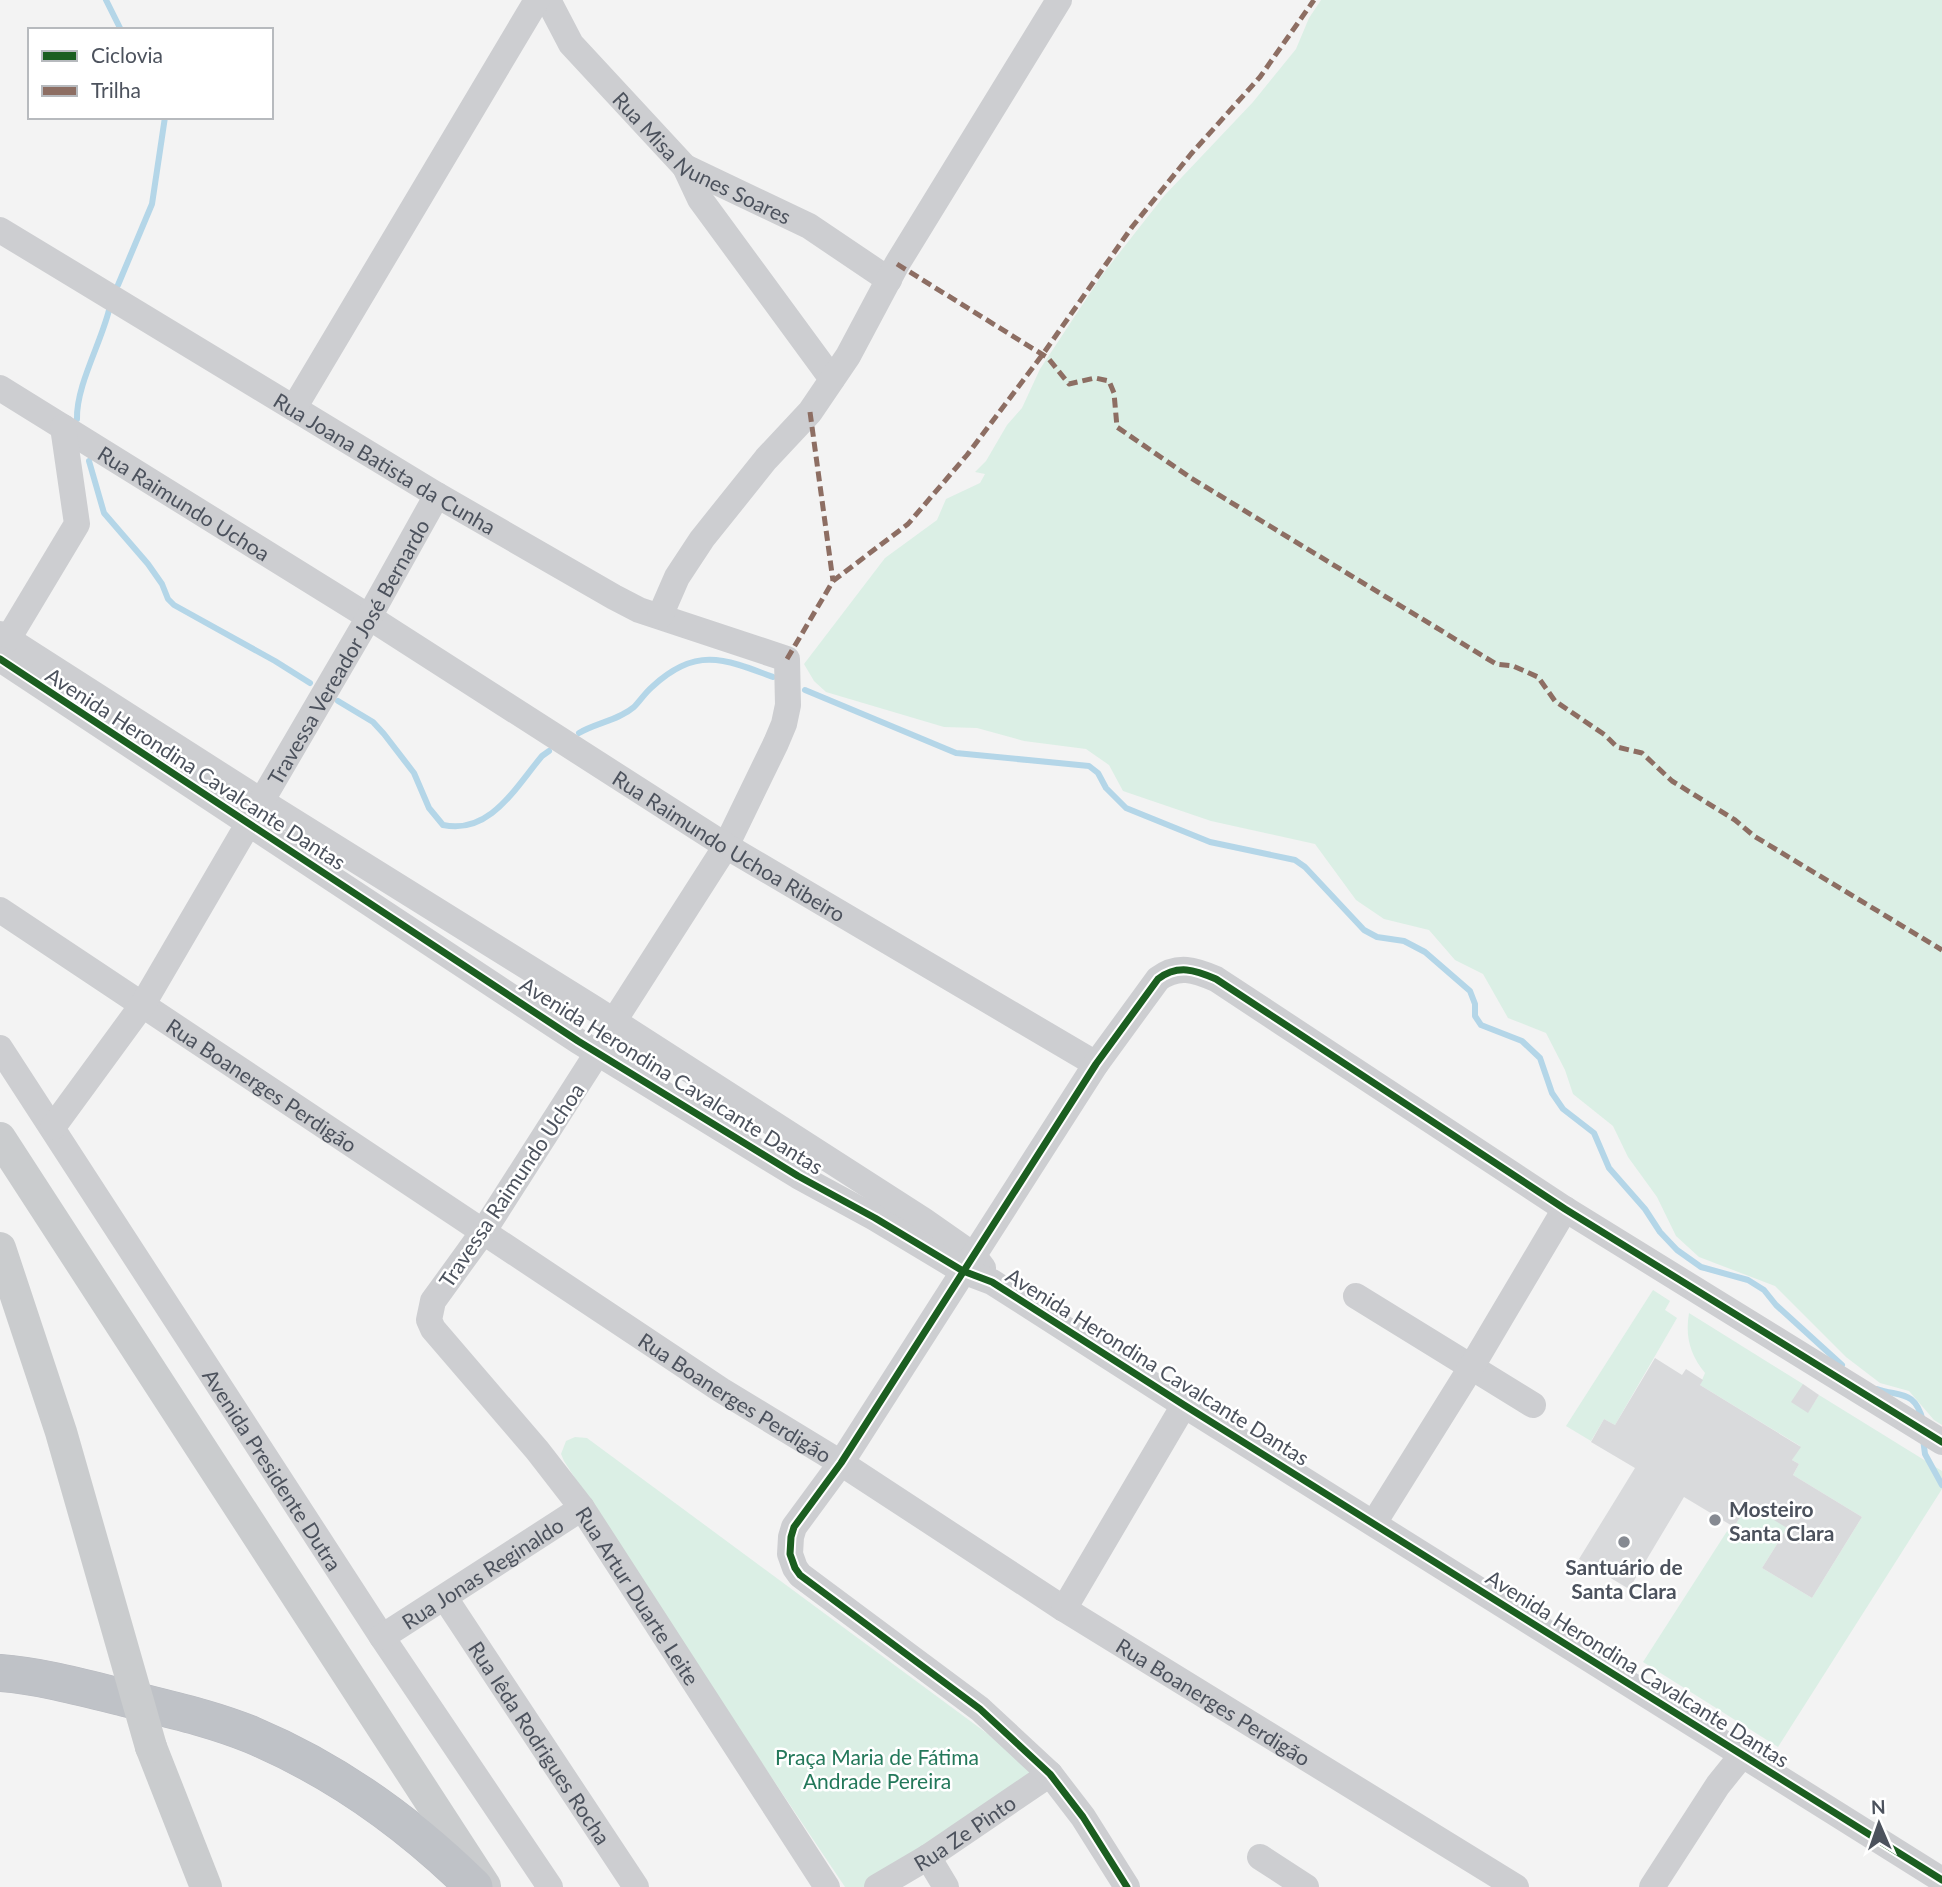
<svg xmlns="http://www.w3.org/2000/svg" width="1942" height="1887" font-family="Lato,sans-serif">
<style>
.green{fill:#dbefe5}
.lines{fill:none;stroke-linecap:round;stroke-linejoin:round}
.stream{stroke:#b4d6e8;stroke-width:6}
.building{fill:#d9dadc}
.highway-casing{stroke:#b9bbc1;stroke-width:38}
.minor{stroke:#cdced1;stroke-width:26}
.major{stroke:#caccce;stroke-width:32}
.highway{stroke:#bfc2c7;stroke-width:37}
.major-bridge{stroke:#caccce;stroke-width:32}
.quiet{stroke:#8d6e63;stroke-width:5;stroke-dasharray:10 5;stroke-linecap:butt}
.cycleway-casing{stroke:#fff;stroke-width:11}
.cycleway{stroke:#1b5e20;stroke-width:7}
.poi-dot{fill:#868a92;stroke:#fff;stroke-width:2.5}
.labels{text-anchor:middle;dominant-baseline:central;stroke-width:5;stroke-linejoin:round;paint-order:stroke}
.street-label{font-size:21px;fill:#4c525d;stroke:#fff}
.poi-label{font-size:21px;font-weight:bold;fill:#4c525d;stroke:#fff;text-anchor:start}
.park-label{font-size:21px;fill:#23785a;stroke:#fff}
</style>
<rect width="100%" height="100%" fill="#f3f3f3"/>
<g class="green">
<polygon points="1321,0 1942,0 1942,1425 1934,1420 1909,1391 1880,1383 1846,1357 1775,1286 1699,1257 1676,1236 1657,1197 1628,1157 1613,1126 1573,1094 1565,1070 1546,1033 1508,1018 1483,974 1455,960 1429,930 1384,919 1356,900 1315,844 1211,821 1123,791 1109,765 1086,749 1024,741 977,728 944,727 826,692 814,681 804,664 885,558 937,520 946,499 980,483 985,474 975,472 986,461 1007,425 1022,408 1040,369 1102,275 1164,196 1253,102 1296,49 1309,18"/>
<polygon points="1653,1290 1670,1301 1665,1310 1677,1318 1615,1425 1604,1419 1591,1441 1566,1426"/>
<path d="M1689 1313 1803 1384 1808 1412 1819 1395 1942 1471V1489L1778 1747 1643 1662 1731 1525 1734 1527 1754 1494 1787 1528 1762 1568 1812 1598 1862 1517 1793 1475 1799 1464 1792 1460 1800 1446 1700 1385 1705 1373C1690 1355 1685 1336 1689 1313Z"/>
<polygon points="575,1437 587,1438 1034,1768 1035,1773 865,1887 845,1887 658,1608 564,1461 561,1454 566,1441"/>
</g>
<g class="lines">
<g class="stream">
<polyline points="106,0 121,30"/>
<polyline points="118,285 152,204 165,117"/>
<path d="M77 419C76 386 101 343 109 310"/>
<polyline points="89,461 104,513 148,564 162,584 168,599 174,605 275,661 310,683"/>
<polyline points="805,690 956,753 1089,766 1098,773 1106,788 1126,808 1210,842 1295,860 1305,867 1364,930 1377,937 1404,941 1425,952 1470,991 1475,1004 1475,1016 1481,1025 1522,1041 1540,1058 1552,1093 1563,1109 1594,1133 1609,1168 1645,1209 1660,1232 1677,1250 1701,1267 1748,1280 1764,1290 1776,1305 1842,1365"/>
<path d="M338 701 373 722 384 734 414 773 429 808 443 825C490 835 515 788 542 756L549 751"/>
<path d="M579 733C596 723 619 720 634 707 640 701 645 693 652 687 695 647 723 658 773 677"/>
<path d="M1877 1389C1901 1397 1915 1390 1923 1421"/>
<polyline points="1923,1439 1925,1454 1942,1485"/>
</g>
</g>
<g class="building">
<polygon points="1655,1358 1682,1375 1686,1369 1703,1380 1700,1385 1801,1447 1792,1460 1799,1464 1793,1475 1862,1517 1812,1598 1762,1568 1787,1528 1748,1504 1734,1527 1684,1497 1629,1589 1579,1559 1635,1468 1591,1442 1604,1419 1615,1425"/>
<polygon points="1803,1384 1819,1395 1808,1413 1791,1402"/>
</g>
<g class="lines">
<defs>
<path id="highway" d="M0 1673C41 1676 84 1688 125 1698 167 1709 211 1718 252 1735 335 1770 409 1823 474 1887"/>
</defs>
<use href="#highway" class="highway-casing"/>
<g class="minor">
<path id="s1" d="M548 0 571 44 685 167 809 226 889 280"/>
<polyline points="685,167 700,199 832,379"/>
<path id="s2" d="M0 230 437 495 614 597 639 610 787 659 788 705 784 724 776 743 726 846 614 1021"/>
<path id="s3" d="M0 388 369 617 726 846 1096 1064"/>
<polyline points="294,408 537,0"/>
<polyline points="660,616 677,577 702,539 766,459 810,412 848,356 897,264 1059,0"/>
<polyline points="0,634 261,801 595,1009 923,1220 973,1255 983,1268"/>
<polyline points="8,639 77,524 63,427"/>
<polyline points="0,659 578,1041 798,1176 875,1218 963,1271 992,1282 1184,1405 1942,1880"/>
<path id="s4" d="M0 910 721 1390 841 1463 1064 1609 1516 1887"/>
<path id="s5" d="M0 1048 382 1637 550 1887"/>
<path id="s6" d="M598 1052 483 1232 433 1301 429 1320 433 1329 537 1450 582 1508 827 1887"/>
<path id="s7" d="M53 1127 143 1004 369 617 437 495"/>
<polyline points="1356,1296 1533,1405"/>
<polyline points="1374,1523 1472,1366 1565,1209"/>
<path id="s8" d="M445 1598 636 1887"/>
<polyline points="1064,1609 1184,1405"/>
<path id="s9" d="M382 1637 582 1508"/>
<polyline points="928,1857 946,1887"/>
<polyline points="1260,1857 1306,1887"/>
<path id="s10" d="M877 1887 928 1857 1050 1774"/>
<path d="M1127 1887 1083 1817 1050 1774 980 1709 800 1575 795 1568 790 1554 791 1537 794 1527 841 1463 1096 1064 1158 979C1178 964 1195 970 1216 979L1565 1209 1942 1442"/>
<polyline points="1652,1887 1718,1785 1743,1754"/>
</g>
<g class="major">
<polyline points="0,1138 485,1886"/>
<polyline points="151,1747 206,1887"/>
</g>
<use href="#highway" class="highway"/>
<polyline class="major-bridge" points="0,1248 61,1432 151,1747"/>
<g class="quiet">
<polyline points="897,264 1048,358 1069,384 1095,378 1109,381 1114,393 1117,427 1191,478 1496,664 1513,666 1538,677 1555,701 1605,735 1617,747 1642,753 1672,781 1735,820 1754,836 1942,950"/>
<polyline points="810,412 833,581"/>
<polyline points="787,659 833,581 908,524 967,455 1043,354 1132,227 1191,154 1260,77 1314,0"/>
</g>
<defs>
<g id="cycleway">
<polyline points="0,659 578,1041 798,1176 875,1218 963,1271 992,1282 1184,1405 1942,1880"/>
<path d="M1127 1887 1083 1817 1050 1774 980 1709 800 1575 795 1568 790 1554 791 1537 794 1527 841 1463 1096 1064 1158 979C1178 964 1195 970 1216 979L1565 1209 1942 1442"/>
</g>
</defs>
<use href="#cycleway" class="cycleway-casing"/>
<use href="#cycleway" class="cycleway"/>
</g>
<g class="poi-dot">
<circle cx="1715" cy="1520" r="7"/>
<circle cx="1624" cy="1542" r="7"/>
</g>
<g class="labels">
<g class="street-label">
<text stroke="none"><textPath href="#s1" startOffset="226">Rua Misa Nunes Soares</textPath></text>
<text stroke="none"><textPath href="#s2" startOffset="450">Rua Joana Batista da Cunha</textPath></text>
<text stroke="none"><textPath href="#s3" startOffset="217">Rua Raimundo Uchoa</textPath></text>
<text stroke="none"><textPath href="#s7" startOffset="560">Travessa Vereador José Bernardo</textPath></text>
<text transform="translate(196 768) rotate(33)">Avenida Herondina Cavalcante Dantas</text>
<text stroke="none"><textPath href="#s3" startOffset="861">Rua Raimundo Uchoa Ribeiro</textPath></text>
<text transform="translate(672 1075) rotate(32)">Avenida Herondina Cavalcante Dantas</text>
<text stroke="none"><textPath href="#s4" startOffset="315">Rua Boanerges Perdigão</textPath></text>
<text transform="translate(511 1185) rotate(-56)">Travessa Raimundo Uchoa</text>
<text transform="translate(1158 1366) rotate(32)">Avenida Herondina Cavalcante Dantas</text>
<text stroke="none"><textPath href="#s4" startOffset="882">Rua Boanerges Perdigão</textPath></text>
<text stroke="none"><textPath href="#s5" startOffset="502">Avenida Presidente Dutra</textPath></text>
<text stroke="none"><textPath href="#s9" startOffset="119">Rua Jonas Reginaldo</textPath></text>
<text stroke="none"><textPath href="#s6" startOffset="665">Rua Artur Duarte Leite</textPath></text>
<text transform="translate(1638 1668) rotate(32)">Avenida Herondina Cavalcante Dantas</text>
<text stroke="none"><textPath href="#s4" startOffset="1449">Rua Boanerges Perdigão</textPath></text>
<text stroke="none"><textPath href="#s8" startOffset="173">Rua Iêda Rodrigues Rocha</textPath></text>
<text stroke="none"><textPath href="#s10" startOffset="103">Rua Ze Pinto</textPath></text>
</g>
<g class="poi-label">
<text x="1729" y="1508">Mosteiro<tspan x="1729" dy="24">Santa Clara</tspan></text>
<text x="1624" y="1566" text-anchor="middle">Santuário de<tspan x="1624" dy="24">Santa Clara</tspan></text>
</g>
<g class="park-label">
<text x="877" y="1756">Praça Maria de Fátima<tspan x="877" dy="24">Andrade Pereira</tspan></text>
</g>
</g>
<rect x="28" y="28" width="245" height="91" fill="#ffffff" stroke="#b7babe" stroke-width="2"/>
<rect x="42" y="51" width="35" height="10" fill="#1b5e20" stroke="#b7babe" stroke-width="2"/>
<text x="91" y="63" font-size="21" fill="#4c525d">Ciclovia</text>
<rect x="42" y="86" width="35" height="10" fill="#8d6e63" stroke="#b7babe" stroke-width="2"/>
<text x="91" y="98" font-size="21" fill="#4c525d">Trilha</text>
<g transform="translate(1879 1824) rotate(358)" stroke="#ffffff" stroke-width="5" paint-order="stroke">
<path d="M0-5L12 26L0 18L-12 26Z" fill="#4c525d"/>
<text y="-10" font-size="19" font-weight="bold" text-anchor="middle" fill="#4c525d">N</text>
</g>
</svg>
